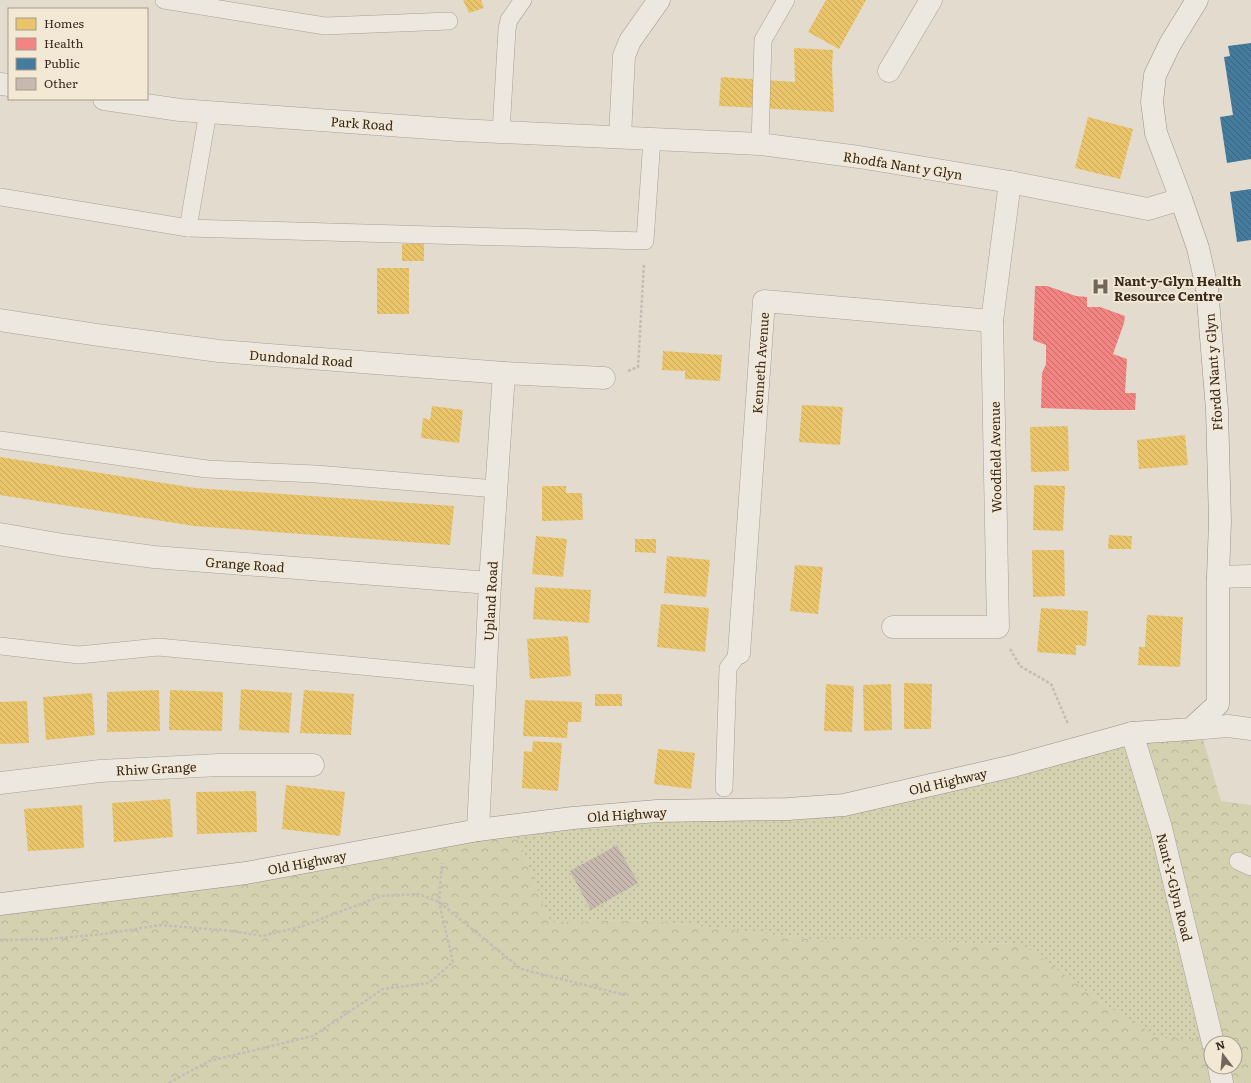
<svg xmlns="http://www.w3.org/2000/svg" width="1251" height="1083" font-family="Literata,serif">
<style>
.forest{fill:url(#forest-crowns);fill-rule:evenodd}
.garden{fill:url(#garden-dots)}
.homes{fill:url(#homes-back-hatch)}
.health{fill:url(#health-back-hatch)}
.public{fill:url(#public-back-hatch)}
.building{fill:url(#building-back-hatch)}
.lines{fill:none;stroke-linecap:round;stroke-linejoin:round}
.lane-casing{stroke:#a8a097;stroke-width:18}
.street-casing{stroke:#a8a097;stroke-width:23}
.secondary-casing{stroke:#989086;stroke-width:23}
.path{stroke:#c4bdb6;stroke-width:2.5;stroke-dasharray:3 2;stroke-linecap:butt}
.lane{stroke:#ece7df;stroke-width:17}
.street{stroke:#ece7df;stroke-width:22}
.secondary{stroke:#ece7df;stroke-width:22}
.labels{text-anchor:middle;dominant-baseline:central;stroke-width:4;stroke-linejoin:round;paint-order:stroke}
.street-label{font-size:13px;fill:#36291f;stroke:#f3e8d4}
.poi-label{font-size:13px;font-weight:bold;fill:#36291f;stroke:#f3e8d4;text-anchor:start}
</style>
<defs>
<pattern id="forest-crowns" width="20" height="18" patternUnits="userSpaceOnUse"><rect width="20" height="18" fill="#d4d1b1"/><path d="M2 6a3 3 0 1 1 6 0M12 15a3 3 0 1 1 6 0" fill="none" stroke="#b7b398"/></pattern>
<pattern id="garden-dots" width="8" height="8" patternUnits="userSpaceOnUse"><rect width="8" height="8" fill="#d4d1b1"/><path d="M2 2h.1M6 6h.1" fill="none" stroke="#b7b398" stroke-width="1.8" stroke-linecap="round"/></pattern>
<pattern id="homes-back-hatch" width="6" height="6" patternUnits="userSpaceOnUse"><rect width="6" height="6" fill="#e9c46a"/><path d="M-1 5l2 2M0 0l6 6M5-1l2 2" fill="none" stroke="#c8a85b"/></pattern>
<pattern id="health-back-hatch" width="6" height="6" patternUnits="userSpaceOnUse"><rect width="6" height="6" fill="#f28482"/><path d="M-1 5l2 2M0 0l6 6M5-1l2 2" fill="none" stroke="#c56c6a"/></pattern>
<pattern id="public-back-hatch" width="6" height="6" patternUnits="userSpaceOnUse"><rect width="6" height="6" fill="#457b9d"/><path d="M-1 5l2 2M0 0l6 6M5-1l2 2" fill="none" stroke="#3a657f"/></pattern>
<pattern id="building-back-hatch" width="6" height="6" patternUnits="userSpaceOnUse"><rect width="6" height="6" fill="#c7b9af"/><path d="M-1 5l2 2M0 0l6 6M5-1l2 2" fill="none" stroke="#a2968e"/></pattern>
</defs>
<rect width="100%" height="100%" fill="#e3dbce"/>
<path class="forest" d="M1200 729 1221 801 1251 805V1083H0V903L478 830 518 838 550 922 646 920 829 941 943 942 1023 944 1106 1005 1132 733ZM1211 1043H1235V1067H1211Z"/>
<polygon class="garden" points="1132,733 1212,1039 1159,1038 1106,1005 1022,944 943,942 829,941 646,920 550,922 518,838 478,830 782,809"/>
<g class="homes">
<polygon points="463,0 481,0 484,8 469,13"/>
<polygon points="826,0 866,0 839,49 808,32"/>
<polygon points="794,48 833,50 832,67 834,112 719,106 721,77 795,82"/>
<polygon points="1088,117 1133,129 1120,179 1075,168"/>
<polygon points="424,243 424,261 402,261 402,244"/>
<rect x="377" y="268" width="32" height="46"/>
<polygon points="663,351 722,355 720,381 685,379 685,371 662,370"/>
<polygon points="802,405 843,407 840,445 799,442"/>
<polygon points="432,406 463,410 459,443 421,438 423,418 430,420"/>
<polygon points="1068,426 1069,471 1031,472 1030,427"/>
<polygon points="1185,435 1188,465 1139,469 1137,440"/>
<polygon points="0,457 195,488 454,506 450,545 194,526 0,495"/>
<polygon points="1034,485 1065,486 1063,531 1033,530"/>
<polygon points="542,486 566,486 566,493 582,493 583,520 542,521"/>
<polygon points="1109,535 1132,536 1131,549 1108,549"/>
<polygon points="536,536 567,539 563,577 532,574"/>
<polygon points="635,539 656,539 656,553 635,552"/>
<polygon points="1032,550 1064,550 1065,596 1033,597"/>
<polygon points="667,556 710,560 706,597 664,593"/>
<polygon points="795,565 823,567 818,614 790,611"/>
<polygon points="535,587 591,590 589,623 533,619"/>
<polygon points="661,604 709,608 705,652 657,647"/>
<polygon points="1041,608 1088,611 1086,646 1076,645 1076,655 1037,652"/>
<polygon points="1147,615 1183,617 1180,667 1138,665 1139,647 1145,647"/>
<polygon points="568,636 571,676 530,679 527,639"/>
<polygon points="904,683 932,684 931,729 904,729"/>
<polygon points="826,684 854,686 852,732 824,731"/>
<polygon points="891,684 892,730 864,731 863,685"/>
<polygon points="241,689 292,693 289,733 239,730"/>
<polygon points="159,690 160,731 107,732 107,692"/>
<polygon points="170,690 223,692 222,731 169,730"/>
<polygon points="304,690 354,694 351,735 300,733"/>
<polygon points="92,693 95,735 46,740 43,697"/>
<rect x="595" y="694" width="27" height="12"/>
<polygon points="525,700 582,702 581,722 568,722 567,738 523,736"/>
<polygon points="27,701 29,743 0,744 0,702"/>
<polygon points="533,741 562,743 558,791 522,788 524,751 532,752"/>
<polygon points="658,749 695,753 691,789 654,784"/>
<polygon points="286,785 345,792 340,836 282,829"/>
<polygon points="256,791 257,832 197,834 196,792"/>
<polygon points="170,799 173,837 114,842 112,803"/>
<polygon points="82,805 84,848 28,851 24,809"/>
</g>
<polygon class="health" points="1035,286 1047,286 1076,296 1087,297 1087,307 1100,307 1125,316 1124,323 1113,354 1127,359 1125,393 1136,393 1135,410 1099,410 1041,408 1042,373 1046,364 1046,345 1033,340"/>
<g class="public">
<polygon points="1251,43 1251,159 1227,163 1220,117 1233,115 1224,57 1230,56 1228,46"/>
<polygon points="1251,189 1251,240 1237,242 1230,192"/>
</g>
<polygon class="building" points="617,845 638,883 591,910 570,871"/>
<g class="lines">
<defs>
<g id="lane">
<polyline points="164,0 325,26 449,21"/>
<polyline points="501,132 507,29 509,20 523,0"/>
<polyline points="760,144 763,40 786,0"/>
<polyline points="0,197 188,228 645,241 652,139"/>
<polyline points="188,228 208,112"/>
<polyline points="0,440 207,469 316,474 496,489"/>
<polyline points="0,646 79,655 158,647 486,678"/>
<polyline points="724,788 728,668 739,653"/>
<polyline points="1238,861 1251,867"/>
</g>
<g id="street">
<polyline points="889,71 931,0"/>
<polyline points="0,84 9,85"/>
<polyline points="104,99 180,110 458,130 760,144 859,157 1010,182 1148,209 1181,199"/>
<polyline points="620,137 624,56 630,41 659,0"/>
<polyline points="0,320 98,335 219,351 504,373 604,378"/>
<polyline points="0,534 63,545 154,557 490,583"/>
<polyline points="1218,577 1251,576"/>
<polyline points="893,627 998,627 992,321 1010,182"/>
<polyline points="739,653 764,301 992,321"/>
<polyline points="1191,729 1228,726 1251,729"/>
<polyline points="1132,733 1161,828 1213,1043"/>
<polyline points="0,783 100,771 219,765 313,765"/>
<polyline points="478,830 490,583 504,373"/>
<polyline points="1219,1067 1222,1083"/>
</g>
<polyline id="secondary" points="0,904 246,873 478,830 573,818 657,811 788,809 844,805 1013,766 1132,733 1191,729 1218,704 1218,577 1220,521 1217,410 1207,288 1198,248 1181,199 1156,133 1152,102 1155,75 1170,44 1197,0"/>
</defs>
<use href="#lane" class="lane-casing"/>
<use href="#street" class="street-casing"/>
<use href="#secondary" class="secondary-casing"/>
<g class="path">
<polyline points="628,371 638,367 644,263"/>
<polyline points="1010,649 1020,666 1051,684 1068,724"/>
<polyline points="0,940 48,939 104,934 160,925 233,931 262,936 303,926 381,896 419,894 439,902 521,969 625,995"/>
<polyline points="169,1083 209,1061 313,1036 383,989 429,983 453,962 439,902 442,863"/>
</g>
<use href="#lane" class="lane"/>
<use href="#street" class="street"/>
<use href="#secondary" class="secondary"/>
</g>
<defs>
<symbol id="hospital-bare" viewBox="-9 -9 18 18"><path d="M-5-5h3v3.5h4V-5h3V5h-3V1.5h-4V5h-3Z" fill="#73675c" stroke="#f3e8d4" stroke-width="2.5" paint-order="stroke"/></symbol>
</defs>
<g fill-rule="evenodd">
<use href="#hospital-bare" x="1088" y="274" width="25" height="25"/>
</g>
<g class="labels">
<g class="street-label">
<text transform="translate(362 123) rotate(4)">Park Road</text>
<text transform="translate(903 165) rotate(9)">Rhodfa Nant y Glyn</text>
<text transform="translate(301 358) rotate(4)">Dundonald Road</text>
<text transform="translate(760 363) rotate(-86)">Kenneth Avenue</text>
<text transform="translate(1213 372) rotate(-94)">Ffordd Nant y Glyn</text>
<text transform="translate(995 457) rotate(-91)">Woodfield Avenue</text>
<text transform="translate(245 564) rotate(4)">Grange Road</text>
<text transform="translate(490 601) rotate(-87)">Upland Road</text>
<text transform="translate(156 768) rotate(-3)">Rhiw Grange</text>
<text transform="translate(948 781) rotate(-13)">Old Highway</text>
<text transform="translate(627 814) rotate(-4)">Old Highway</text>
<text transform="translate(307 862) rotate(-11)">Old Highway</text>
<text transform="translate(1175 887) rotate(76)">Nant-Y-Glyn Road</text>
</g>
<g class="poi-label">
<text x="1114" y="280">Nant-y-Glyn Health<tspan x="1114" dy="15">Resource Centre</tspan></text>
</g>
</g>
<rect x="8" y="8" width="140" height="92" fill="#f3e8d4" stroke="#a79c8c"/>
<rect x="16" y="18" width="20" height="12" fill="#e9c46a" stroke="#a79c8c"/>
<text x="44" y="28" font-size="12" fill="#36291f">Homes</text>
<rect x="16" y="38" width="20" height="12" fill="#f28482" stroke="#a79c8c"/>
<text x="44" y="48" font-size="12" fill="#36291f">Health</text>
<rect x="16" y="58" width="20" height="12" fill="#457b9d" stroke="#a79c8c"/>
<text x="44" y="68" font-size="12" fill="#36291f">Public</text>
<rect x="16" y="78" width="20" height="12" fill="#c7b9af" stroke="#a79c8c"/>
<text x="44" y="88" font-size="12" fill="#36291f">Other</text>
<g transform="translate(1223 1055) rotate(344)"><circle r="19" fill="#f3e8d4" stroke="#a79c8c"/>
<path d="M0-3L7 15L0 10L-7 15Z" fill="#73675c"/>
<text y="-6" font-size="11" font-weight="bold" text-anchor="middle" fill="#36291f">N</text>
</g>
</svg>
